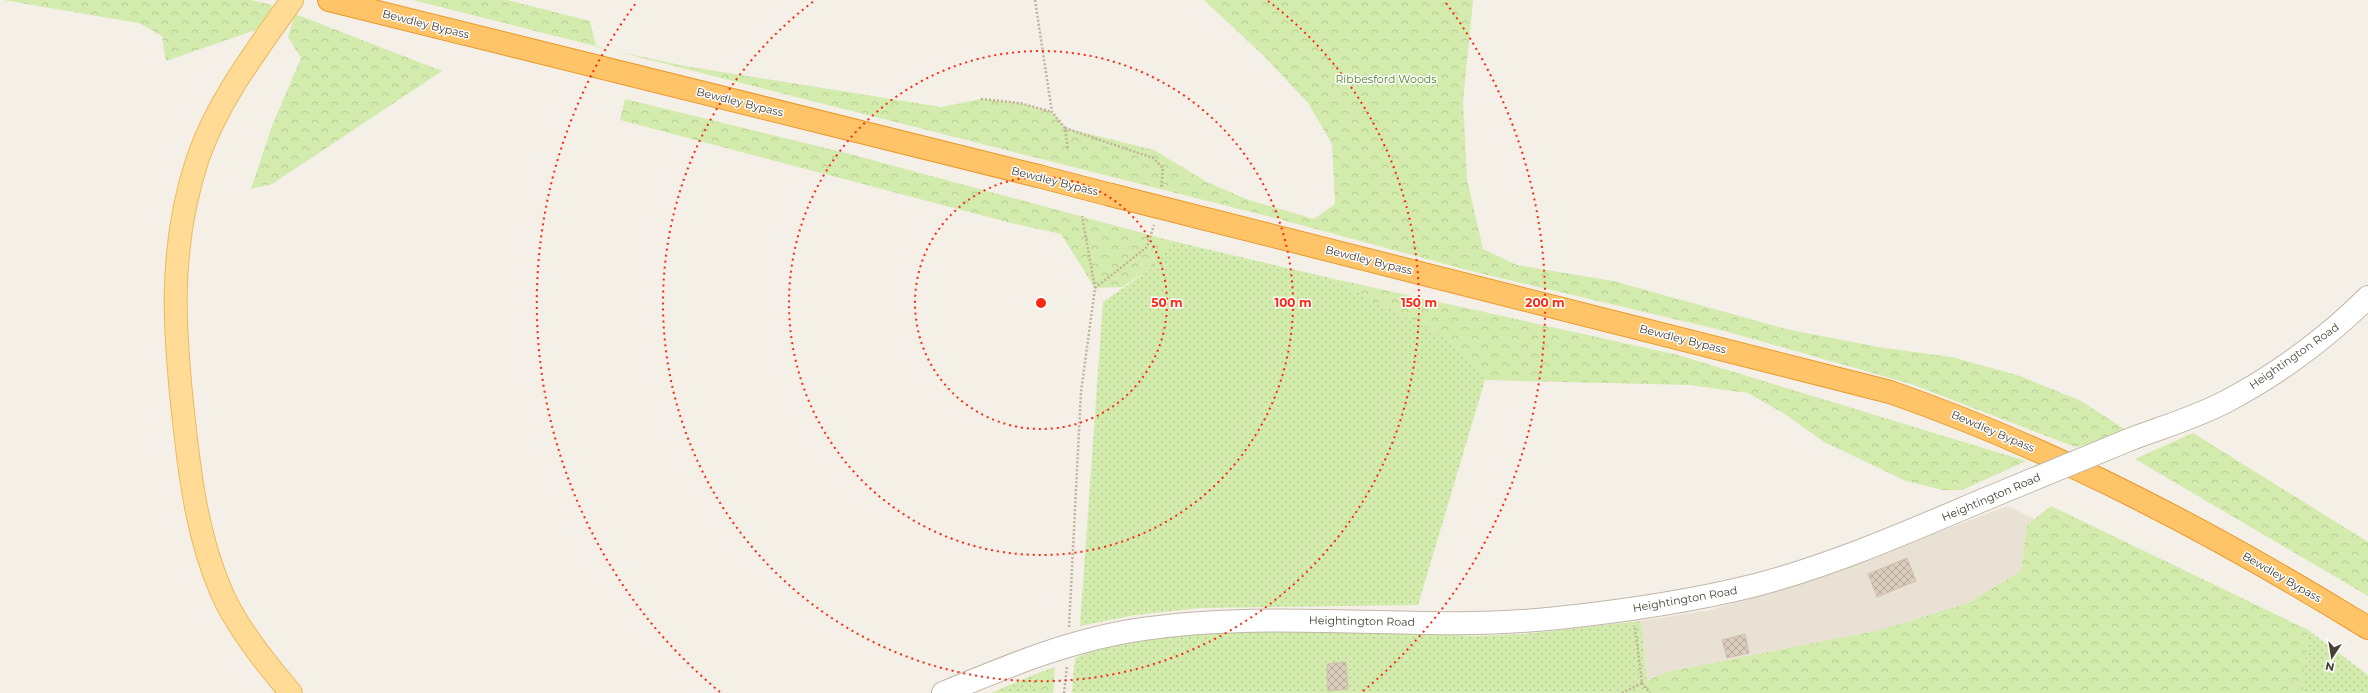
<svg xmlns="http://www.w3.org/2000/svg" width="2368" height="693" font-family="Montserrat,sans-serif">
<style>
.residential{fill:#e9e1d4}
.grass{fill:url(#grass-dots)}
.forest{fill:url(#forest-crowns)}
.building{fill:url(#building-cross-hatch);stroke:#d2c2ae}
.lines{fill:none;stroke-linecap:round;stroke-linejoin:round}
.minor-casing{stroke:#c1b7a8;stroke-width:24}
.major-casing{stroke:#ecb95e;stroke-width:24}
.highway-casing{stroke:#e8992d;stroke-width:24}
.path{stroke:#c3b299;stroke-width:2.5;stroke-dasharray:2 2;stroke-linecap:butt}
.minor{stroke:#fff;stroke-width:22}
.major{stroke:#ffdb95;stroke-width:22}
.highway{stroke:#ffc467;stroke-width:22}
.minor-bridge-casing{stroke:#c1b7a8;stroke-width:24;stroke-linecap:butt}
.highway-bridge-casing{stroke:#e8992d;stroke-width:24;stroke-linecap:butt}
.minor-bridge{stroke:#fff;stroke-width:22}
.highway-bridge{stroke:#ffc467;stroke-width:22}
.ring{fill:none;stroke:#ff2913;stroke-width:2;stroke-dasharray:2 4}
.labels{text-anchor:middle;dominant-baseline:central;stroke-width:3;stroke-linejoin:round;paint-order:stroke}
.street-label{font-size:11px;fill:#484035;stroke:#fff}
.park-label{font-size:11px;fill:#4b7e24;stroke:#fff}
.centre{fill:#ff2913;stroke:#fff;stroke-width:2}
.ring-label{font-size:12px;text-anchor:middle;font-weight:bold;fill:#ff2913;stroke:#fff;stroke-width:3;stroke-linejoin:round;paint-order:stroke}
</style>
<defs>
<pattern id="grass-dots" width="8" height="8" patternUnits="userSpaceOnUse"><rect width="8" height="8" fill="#d3ebad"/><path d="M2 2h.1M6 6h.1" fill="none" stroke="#b7cb95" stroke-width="1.8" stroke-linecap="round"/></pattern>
<pattern id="forest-crowns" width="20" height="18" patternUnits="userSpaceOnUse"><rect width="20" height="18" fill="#d3ebad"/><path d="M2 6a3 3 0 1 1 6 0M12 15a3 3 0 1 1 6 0" fill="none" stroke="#b7cb95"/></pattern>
<pattern id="building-cross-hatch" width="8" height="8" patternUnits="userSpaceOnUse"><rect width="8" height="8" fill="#dacdbe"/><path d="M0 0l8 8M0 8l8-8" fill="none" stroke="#b3a89b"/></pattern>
</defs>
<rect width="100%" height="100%" fill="#f4efe7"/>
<polygon class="residential" points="2007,506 2035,519 2027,525 2021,571 1968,603 1880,630 1666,672 1647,681 1641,621 1710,610 1819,578"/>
<g class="grass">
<polygon points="1172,241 1330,278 1450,340 1485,380 1418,605 1200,608 1135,615 1080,626 1103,302 1152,268"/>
<polygon points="1641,621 1647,681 1642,683 1638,693 1072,693 1075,658 1108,645 1150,637 1187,633 1314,631 1422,632 1473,636 1524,634"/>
<polygon points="2308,630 2368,675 2368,693 2303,693"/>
<polygon points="1038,673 1035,693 991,693"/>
</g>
<g class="forest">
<polygon points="3,0 251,0 273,5 261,28 166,61 162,36 139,23"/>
<polygon points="413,0 507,0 590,21 596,47 685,66 941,107 981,99 1020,103 1052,112 1065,128 1154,150 1207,182 1246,199 1314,219 1335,204 1332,144 1308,103 1263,55 1204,0 1473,0 1463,101 1467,179 1483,249 1517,265 1613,281 1790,330 1884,348 1952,357 2020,376 2081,401 2132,434 2075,447 1911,384 1725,331 1471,271 1279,219"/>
<polygon points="295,14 442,71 272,184 251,189 272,126 301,58 288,37"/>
<polygon points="625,99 850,154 1172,241 1152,268 1122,287 1095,288 1061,234 1011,223 620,120"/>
<polygon points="1330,278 1678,355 2026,461 1962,490 1943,490 1906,481 1824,442 1785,414 1748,393 1689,385 1485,380 1450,340"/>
<polygon points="2193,433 2368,542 2368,596 2135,459"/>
<polygon points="2051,506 2308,630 2303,693 1638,693 1642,683 1666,672 1880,630 1968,603 2021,571 2027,525"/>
<polygon points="1055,667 1053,693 1035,693 1038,673"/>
</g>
<g class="building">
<polygon points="1907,558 1916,581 1877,597 1868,574"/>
<polygon points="1745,634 1749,653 1727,658 1722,640"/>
<polygon points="1346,662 1348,689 1328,691 1327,664"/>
</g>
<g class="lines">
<defs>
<g id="minor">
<path d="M2131 439C2163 427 2197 417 2227 401 2277 375 2329 336 2368 297"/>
<path d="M943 693C1008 666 1072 639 1143 629 1277 609 1413 632 1548 619 1618 612 1688 602 1756 585 1836 564 1912 530 1988 498"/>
</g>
<path id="major" d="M291 693C267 665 235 625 221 591 199 540 191 485 185 430 174 336 167 250 198 158 218 100 257 50 292 0"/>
<g id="highway">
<polyline points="329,0 1038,176"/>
<path d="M1111 195 1890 392C2059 451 2217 535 2368 628"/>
</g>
</defs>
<use href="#minor" class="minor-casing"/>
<use href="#major" class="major-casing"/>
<use href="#highway" class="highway-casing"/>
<g class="path">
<polyline points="1035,0 1052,112 1065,128 1068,150"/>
<polyline points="981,99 1020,103 1052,112"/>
<polyline points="1065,128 1153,158 1163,168 1161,189"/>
<polyline points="1095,288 1147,247 1154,225"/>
<polyline points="1069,627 1081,392 1095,288 1082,216"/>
<polyline points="1642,683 1650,693"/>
<polyline points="1064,693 1067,666"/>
<polyline points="1622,693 1642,683 1635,627"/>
</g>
<use href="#minor" class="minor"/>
<use href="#major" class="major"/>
<use href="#highway" class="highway"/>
<defs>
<polyline id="minor-bridge" points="1988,498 2131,439"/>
<polyline id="highway-bridge" points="1038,176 1111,195"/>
</defs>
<use href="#minor-bridge" class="minor-bridge-casing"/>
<use href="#highway-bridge" class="highway-bridge-casing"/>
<use href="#minor-bridge" class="minor-bridge"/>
<use href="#highway-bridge" class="highway-bridge"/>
</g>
<g class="ring">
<circle cx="1041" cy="303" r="126"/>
<circle cx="1041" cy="303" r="252"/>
<path d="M1268 1A378 378 0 1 1 814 1"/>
<path d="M720 692A504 504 0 0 1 636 3M1446 3A504 504 0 0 1 1362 692"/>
</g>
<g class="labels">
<g class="street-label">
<text transform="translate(426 24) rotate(14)">Bewdley Bypass</text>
<text transform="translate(740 102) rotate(14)">Bewdley Bypass</text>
<text transform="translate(1055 181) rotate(14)">Bewdley Bypass</text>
<text transform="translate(1369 260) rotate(14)">Bewdley Bypass</text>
<text transform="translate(1683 339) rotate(14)">Bewdley Bypass</text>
<text transform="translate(2294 356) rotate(-35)">Heightington Road</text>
<text transform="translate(1993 431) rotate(23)">Bewdley Bypass</text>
<text transform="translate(1991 497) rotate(-23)">Heightington Road</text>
<text transform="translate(2282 577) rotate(30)">Bewdley Bypass</text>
<text transform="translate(1685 599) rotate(-10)">Heightington Road</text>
<text transform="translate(1362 621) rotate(1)">Heightington Road</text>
</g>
<g class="park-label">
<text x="1386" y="79">Ribbesford Woods</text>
</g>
</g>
<circle cx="1041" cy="303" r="6" class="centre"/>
<g class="ring-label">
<text x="1167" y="307">50 m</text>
<text x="1293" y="307">100 m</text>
<text x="1419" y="307">150 m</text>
<text x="1545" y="307">200 m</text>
</g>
<g transform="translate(2332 657) rotate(192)" stroke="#ffffff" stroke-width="3" paint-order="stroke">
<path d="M0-3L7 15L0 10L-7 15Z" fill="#484035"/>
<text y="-6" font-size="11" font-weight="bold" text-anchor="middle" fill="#484035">N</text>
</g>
</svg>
